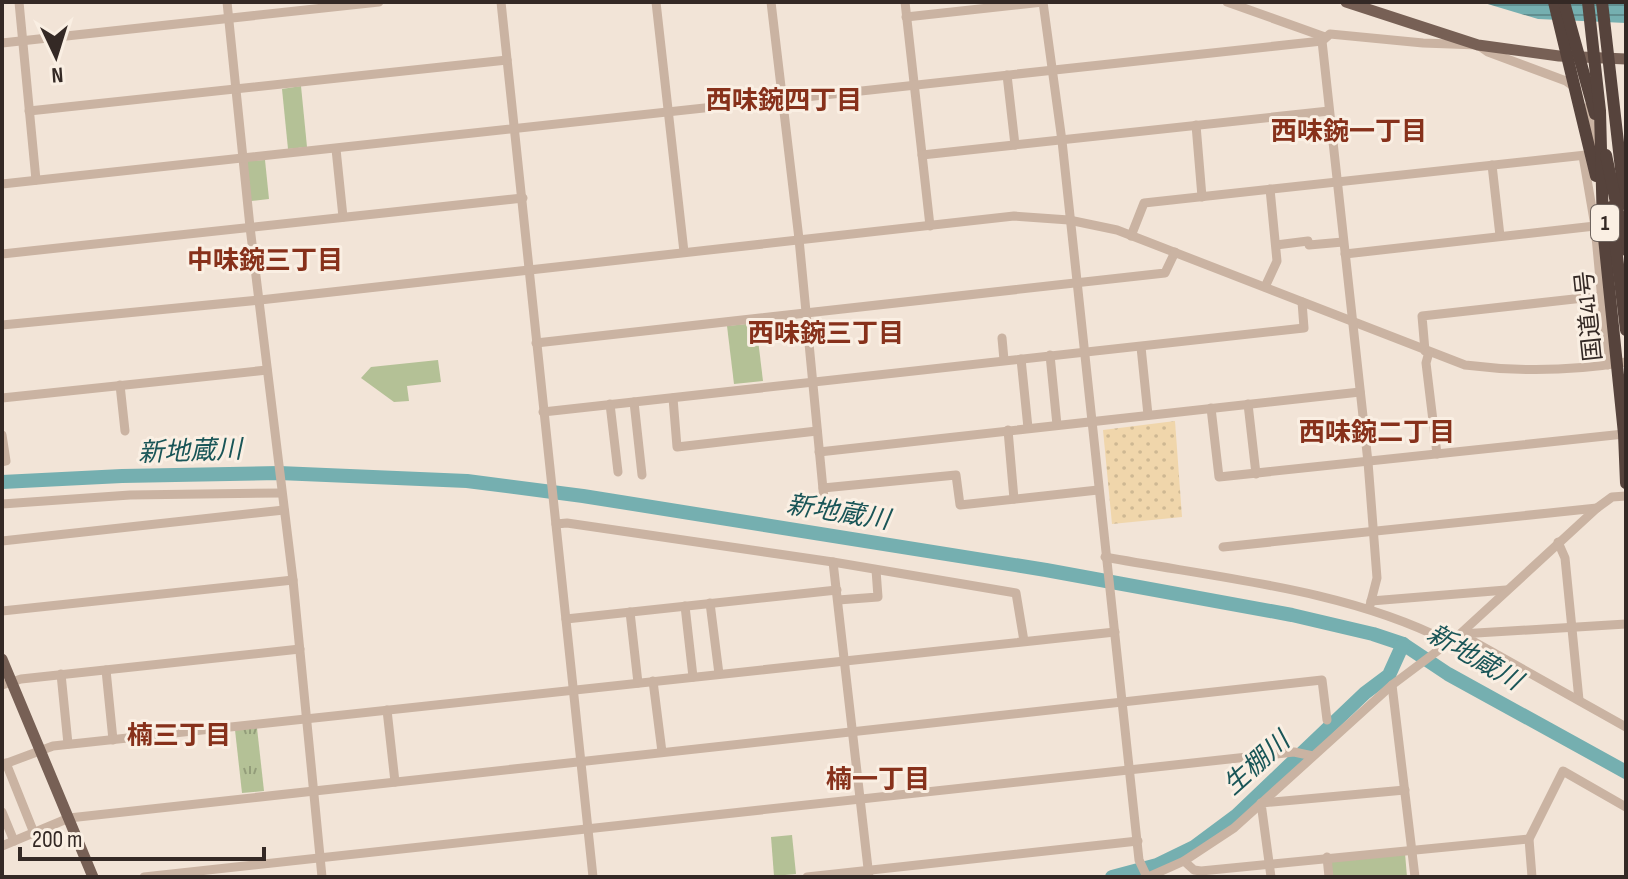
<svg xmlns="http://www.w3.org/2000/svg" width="1628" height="879" font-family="'Sofia Sans Condensed','Noto Sans JP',sans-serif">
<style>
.grass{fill:url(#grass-tufts)}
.sand{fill:url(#sand-dots)}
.green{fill:#b4c196}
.water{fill:url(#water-rules)}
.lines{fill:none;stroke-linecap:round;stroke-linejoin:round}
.river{stroke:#75afb0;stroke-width:14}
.minor{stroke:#cab3a2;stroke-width:9}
.major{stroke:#776055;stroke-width:11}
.highway{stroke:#56433c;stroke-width:12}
.labels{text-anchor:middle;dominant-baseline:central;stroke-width:6;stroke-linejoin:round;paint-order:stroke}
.shield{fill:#faefe3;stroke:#6f645e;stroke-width:2}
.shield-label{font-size:22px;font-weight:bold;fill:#342925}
.street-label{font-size:24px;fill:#342925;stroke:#faefe3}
.neighbourhood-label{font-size:26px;font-weight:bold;fill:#87311b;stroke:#faefe3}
.water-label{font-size:26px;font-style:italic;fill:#195557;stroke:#faefe3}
</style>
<defs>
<pattern id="grass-tufts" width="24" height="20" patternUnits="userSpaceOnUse" patternTransform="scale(2)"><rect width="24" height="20" fill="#b4c196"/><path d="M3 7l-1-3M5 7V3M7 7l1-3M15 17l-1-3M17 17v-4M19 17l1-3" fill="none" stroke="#939d7a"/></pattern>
<pattern id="sand-dots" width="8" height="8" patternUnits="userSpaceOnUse" patternTransform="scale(2)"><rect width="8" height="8" fill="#f0d6ab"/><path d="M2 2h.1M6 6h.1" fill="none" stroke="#ceb893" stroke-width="1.8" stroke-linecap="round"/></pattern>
<pattern id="water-rules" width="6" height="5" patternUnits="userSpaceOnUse" patternTransform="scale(2)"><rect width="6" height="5" fill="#75afb0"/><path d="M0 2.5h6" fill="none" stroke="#618e8f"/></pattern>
</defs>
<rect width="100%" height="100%" fill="#f2e4d7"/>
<polygon class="grass" points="257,728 264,791 242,793 235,730"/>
<polygon class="sand" points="1175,421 1182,517 1112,524 1103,430"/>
<g class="green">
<polygon points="301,86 307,147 288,149 282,89"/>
<polygon points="265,160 269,199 251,201 247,161"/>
<polygon points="756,323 763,381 734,384 727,326"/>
<polygon points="438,360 441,382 407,386 409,401 394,402 361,378 371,367"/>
<polygon points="792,835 796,874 774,876 771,837"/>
<polygon points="1405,853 1407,877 1332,877 1330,861"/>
</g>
<polygon class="water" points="1481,2 1626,2 1626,23 1538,19"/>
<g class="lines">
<g class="river">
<polyline points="2,482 122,476 279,473 467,481 583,496 1046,570 1292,615 1373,634 1403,644 1448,674 1626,772"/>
<polyline points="1112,877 1157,865 1194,847 1237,815 1365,693 1389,675 1403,644"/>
</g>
<g class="minor">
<polyline points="19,2 36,180"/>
<polyline points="227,2 250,227 293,580 322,877"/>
<polyline points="501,2 593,877"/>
<polyline points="656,2 684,252"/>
<polyline points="771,2 799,239 825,510"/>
<polyline points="905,2 930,226"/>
<polyline points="1043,2 1062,141 1139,860 1147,877"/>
<polyline points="1227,2 1325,37"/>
<polyline points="906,17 1043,2"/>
<polyline points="2,43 379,2"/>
<polyline points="1007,75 1015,145"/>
<polyline points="29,111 507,60"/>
<polyline points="1196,125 1202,197"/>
<polyline points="336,149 343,217"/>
<polyline points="922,155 1329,111"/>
<polyline points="1583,156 1595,226 1608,365"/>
<polyline points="1492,165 1500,236"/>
<polyline points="2,184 1322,41"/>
<polyline points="1131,236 1144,203 1595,154 1588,107"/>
<polyline points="1276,245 1308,241 1309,245 1343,242"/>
<polyline points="2,254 523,198"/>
<polyline points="1345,254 1595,226"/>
<polyline points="1265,287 1277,261 1270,189"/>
<path d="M2 325 260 300 1014 216 1069 220 1117 230 1465 365C1520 372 1572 371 1626 362"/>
<polyline points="1002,338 1004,360"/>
<polyline points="536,343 1165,273 1175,252"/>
<polyline points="1141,347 1148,415"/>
<polyline points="1425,351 1422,316 1601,296"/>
<polyline points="1429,352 1426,363 1437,454"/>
<polyline points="1050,355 1057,425"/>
<polyline points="1021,359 1028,428"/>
<polyline points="120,385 125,431"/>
<polyline points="2,398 267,370"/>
<polyline points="673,398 677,447 817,431"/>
<polyline points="634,402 642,475"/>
<polyline points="610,404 618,472"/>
<polyline points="1248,404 1256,474"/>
<polyline points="1211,408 1219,477 1624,434"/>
<polyline points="543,412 1304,328 1302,302"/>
<polyline points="1008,430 1014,499"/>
<polyline points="2,435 6,461 2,462"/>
<polyline points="819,452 1360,392"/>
<polyline points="823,488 956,475 960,505 1098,490"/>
<polyline points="2,504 130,495 281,493"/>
<polyline points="556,524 567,523 833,562 1016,593 1024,641"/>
<polyline points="2,541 284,510"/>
<polyline points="1558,542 1565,558 1579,700"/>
<polyline points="1223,547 1597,508"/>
<path d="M1105 557C1218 578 1345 589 1447 641"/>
<polyline points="833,562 869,877"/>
<polyline points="838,600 878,597 876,570"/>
<polyline points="1371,601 1506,590"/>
<polyline points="710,603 719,674"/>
<polyline points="685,606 693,677"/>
<polyline points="1369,609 1377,578 1368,462 1322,41 1330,34 1423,43 1478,45 1488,52 1566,81 1576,88"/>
<polyline points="2,611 293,580"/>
<polyline points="630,612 638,683"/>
<polyline points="566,619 837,590"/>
<polyline points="1626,624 1460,634 1626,727"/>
<polyline points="106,670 113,740"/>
<polyline points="61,674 68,744"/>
<polyline points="653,681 662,752"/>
<polyline points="2,685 21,679 300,649"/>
<polyline points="1392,685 1415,877"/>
<polyline points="387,710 395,782"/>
<polyline points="6,763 34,833"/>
<polyline points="2,765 53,746 1115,632"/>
<polyline points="2,812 14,841"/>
<polyline points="2,846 69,818 1322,680 1327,720"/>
<polyline points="1327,857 1329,877"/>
<polyline points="1184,861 1194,870 1201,871 1529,839"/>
<polyline points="144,877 1294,752 1313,756"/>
<polyline points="807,877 1138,841"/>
<polyline points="1148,877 1184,861 1234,828 1392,685 1460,634 1597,508 1612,497 1626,496"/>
<polyline points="1271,877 1261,803 1405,790"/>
<polyline points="1532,877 1529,839 1563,771 1626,807"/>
</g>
<g class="major">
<polyline points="1346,2 1478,45 1559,56 1626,59"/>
<polyline points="2,659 93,877"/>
</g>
<g class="highway">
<polyline points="1554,2 1596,176"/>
<polyline points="1564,2 1595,114"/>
<polyline points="1588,2 1600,111 1603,228 1624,434 1626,483"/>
<polyline points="1602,2 1625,204"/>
<polyline points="1606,155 1626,250"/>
<polyline points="1611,207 1626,330"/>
</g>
</g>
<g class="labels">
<rect class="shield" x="1591" y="205" width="28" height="36" rx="6"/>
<g class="shield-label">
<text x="1605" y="223">1</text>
</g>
<g class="street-label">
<text transform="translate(1589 316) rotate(-96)">国道41号</text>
</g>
<g class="neighbourhood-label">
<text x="784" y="101">西味鋺四丁目</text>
<text x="1349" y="132">西味鋺一丁目</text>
<text x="265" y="261">中味鋺三丁目</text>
<text x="826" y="334">西味鋺三丁目</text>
<text x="1377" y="433">西味鋺二丁目</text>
<text x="179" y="736">楠三丁目</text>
<text x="878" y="780">楠一丁目</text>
</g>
<g class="water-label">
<text transform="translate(190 452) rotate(-2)">新地蔵川</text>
<text transform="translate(838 513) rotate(9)">新地蔵川</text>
<text transform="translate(1474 658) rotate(30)">新地蔵川</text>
<text transform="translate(1257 764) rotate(-42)">生棚川</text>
</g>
</g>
<rect width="1628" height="879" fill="none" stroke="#342925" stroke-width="8"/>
<g transform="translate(56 56) rotate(176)" stroke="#faefe3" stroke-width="6" paint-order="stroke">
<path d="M0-6L14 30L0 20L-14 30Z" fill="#342925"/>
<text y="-12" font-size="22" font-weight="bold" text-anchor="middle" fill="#342925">N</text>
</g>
<path d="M20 847v12h244v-12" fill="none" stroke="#342925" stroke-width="4"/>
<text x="32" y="847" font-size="24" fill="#342925" stroke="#faefe3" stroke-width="6" paint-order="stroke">200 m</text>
</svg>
